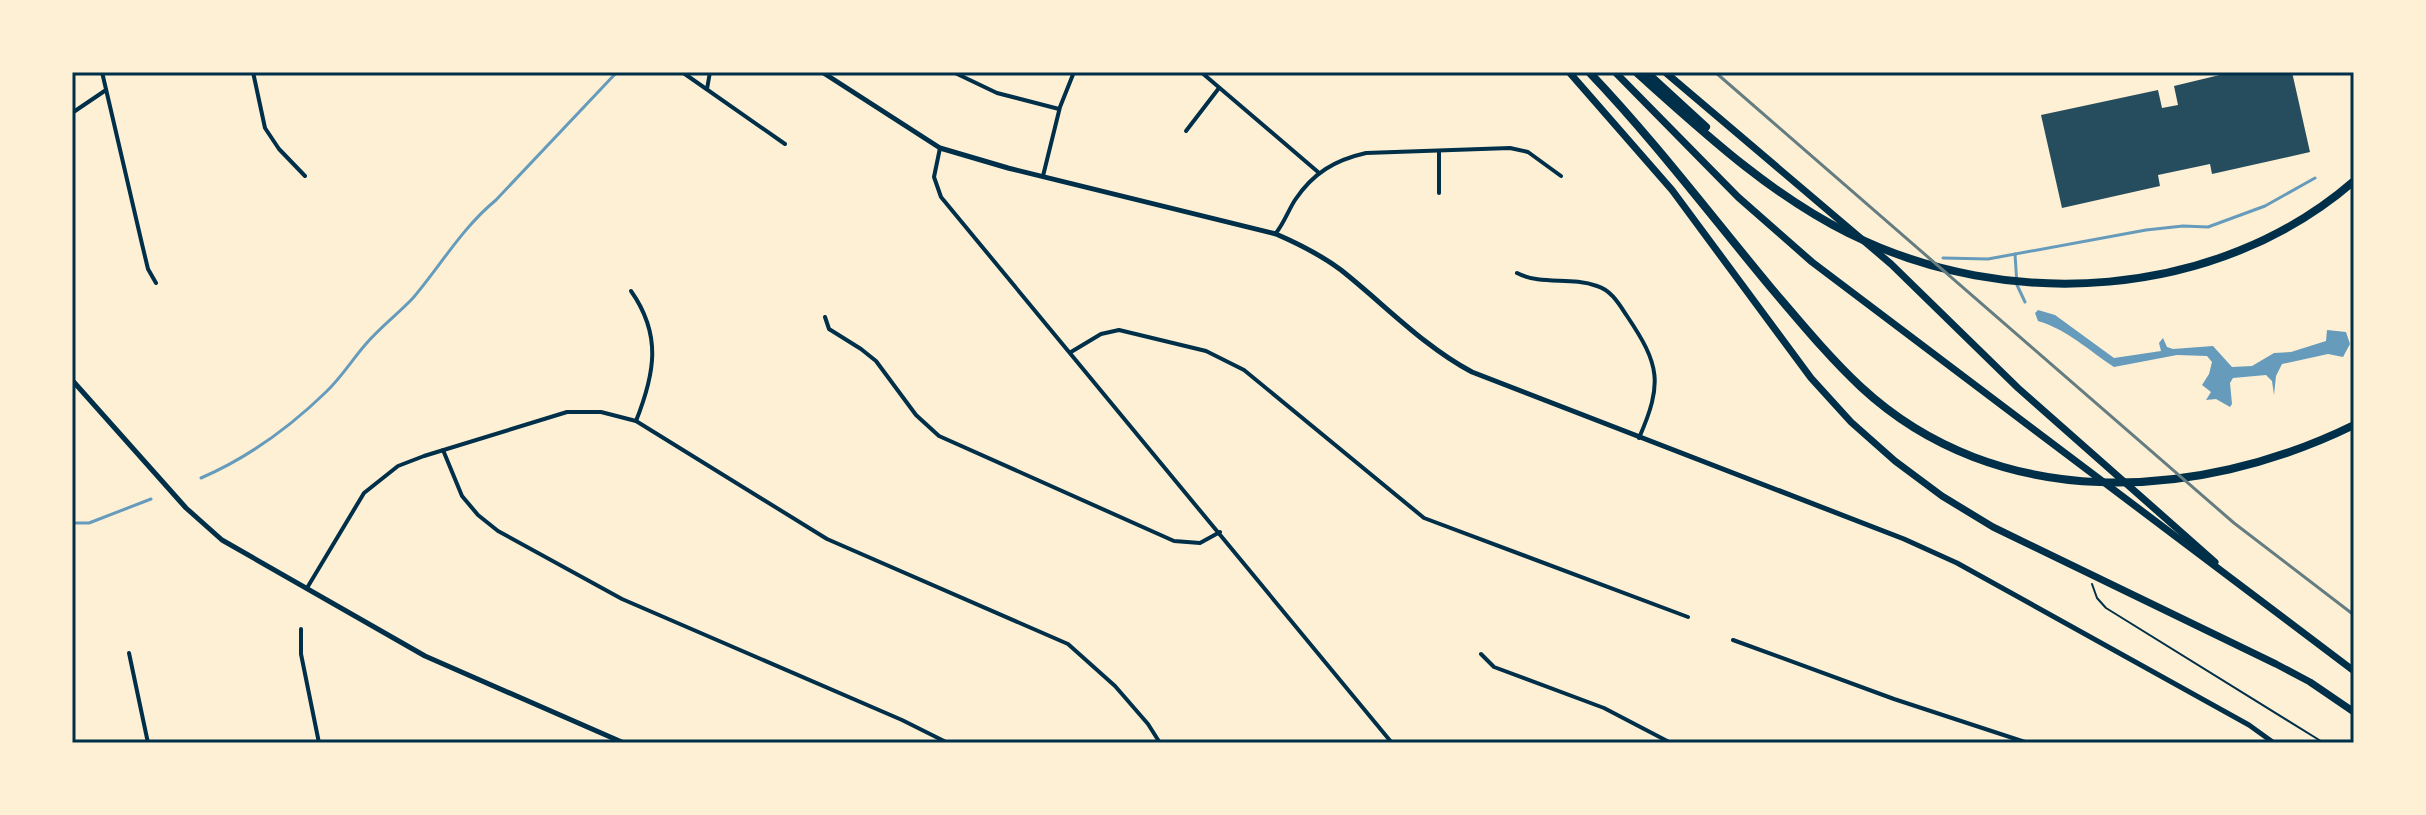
<svg xmlns="http://www.w3.org/2000/svg" width="2426" height="815" font-family="Raleway,sans-serif">
<style>
.water{fill:#669bbc}
.lines{fill:none;stroke-linecap:round;stroke-linejoin:round}
.stream{stroke:#669bbc;stroke-width:3}
.building{fill:#264d5e}
.path{stroke:#003049;stroke-width:2}
.minor{stroke:#003049;stroke-width:4}
.tertiary{stroke:#003049;stroke-width:5}
.primary{stroke:#003049;stroke-width:7}
.motorway{stroke:#003049;stroke-width:8}
.rail{stroke:#657d81;stroke-width:3}
.neatline{fill:none;stroke:#003049;stroke-width:3}
</style>
<rect width="100%" height="100%" fill="#fdf0d5"/>
<path class="water" d="M2038 310 2055 315 2114 358 2161 351 2159 343 2163 338 2167 347 2173 349 2213 346 2232 367 2252 366 2274 353 2291 352 2326 341 2327 330 2346 332 2350 344 2343 357 2328 354 2282 364 2276 376 2274 395 2272 381 2266 375 2233 378 2230 383 2232 404 2230 407 2216 399 2206 400 2211 392 2202 385 2209 374 2212 362 2207 356 2177 355 2114 367C2088 350 2068 330 2038 321L2035 313Z"/>
<g class="lines">
<g class="stream">
<polyline points="2015,254 2017,285 2025,302"/>
<polyline points="1943,258 1988,259 2146,230 2183,226 2208,227 2265,206 2315,178"/>
<path d="M201 478C247 458 290 427 326 392 341 378 352 360 365 345 379 328 398 314 413 298 441 265 462 228 496 200L617 72"/>
<polyline points="72,523 89,523 151,499"/>
</g>
</g>
<polygon class="building" points="2232,72 2292,72 2310,152 2212,174 2210,164 2158,175 2160,186 2062,208 2041,115 2158,90 2162,108 2178,105 2174,86"/>
<g class="lines">
<polyline class="path" points="2092,584 2097,598 2106,608 2324,743"/>
<g class="minor">
<polyline points="102,72 142,244 148,269 156,283"/>
<polyline points="253,72 265,128 279,149 305,176"/>
<polyline points="682,72 785,144"/>
<polyline points="953,72 997,93 1059,109"/>
<polyline points="1201,72 1318,172"/>
<polyline points="707,89 710,72"/>
<polyline points="72,113 106,90"/>
<polyline points="1186,131 1219,88"/>
<polyline points="940,148 934,177 941,197 1392,743"/>
<polyline points="1043,176 1060,107 1074,72"/>
<polyline points="1439,193 1439,151"/>
<path d="M1276 233C1284 223 1288 211 1295 200 1313 173 1335 160 1366 153L1510 148 1528 152 1561 176"/>
<path d="M1517 273C1542 286 1570 276 1597 286 1611 290 1619 304 1627 316 1660 365 1663 383 1639 438"/>
<path d="M631 291C662 335 655 373 636 421"/>
<polyline points="825,317 829,329 861,349 876,361 916,415 939,436 1174,541 1200,543 1220,532"/>
<polyline points="1071,352 1101,334 1119,330 1206,351 1244,370 1424,518 1688,617"/>
<polyline points="443,450 462,496 478,515 498,531 622,599 902,720 948,743"/>
<polyline points="307,588 364,493 398,466 424,456 567,412 601,412 636,421 827,539 1068,644 1115,686 1148,724 1160,743"/>
<polyline points="301,629 301,654 319,743"/>
<polyline points="1733,640 1894,699 2028,743"/>
<polyline points="129,653 148,743"/>
<polyline points="1481,654 1494,667 1604,708 1671,743"/>
</g>
<g class="tertiary">
<path d="M822 72 940 148 1008 168 1276 234C1299 244 1321 255 1341 270 1384 304 1423 346 1472 372L1904 539 1957 563 2249 725 2274 743"/>
<polyline points="72,380 186,508 222,540 425,656 624,743"/>
</g>
<g class="primary">
<polyline points="1569,72 1672,190 1811,378 1851,422 1895,461 1942,496 1993,527 2276,664 2310,682 2354,712"/>
<polyline points="1615,72 1738,197 1812,262 2354,671"/>
<polyline points="1665,72 1891,264 2018,388 2215,562"/>
</g>
<g class="motorway">
<path d="M1589 72C1654 140 1712 217 1772 289 1801 323 1829 357 1861 387 1997 513 2197 502 2354 425"/>
<path d="M1636 72C1702 131 1768 193 1848 233 2007 313 2217 300 2354 181"/>
<polyline points="1646,72 1706,127"/>
</g>
<polyline class="rail" points="1715,72 2234,523 2354,615"/>
</g>
<rect width="2426" height="815" fill="none" stroke="#fdf0d5" stroke-width="148"/>
<rect x="74" y="74" width="2278" height="667" class="neatline"/>
</svg>
